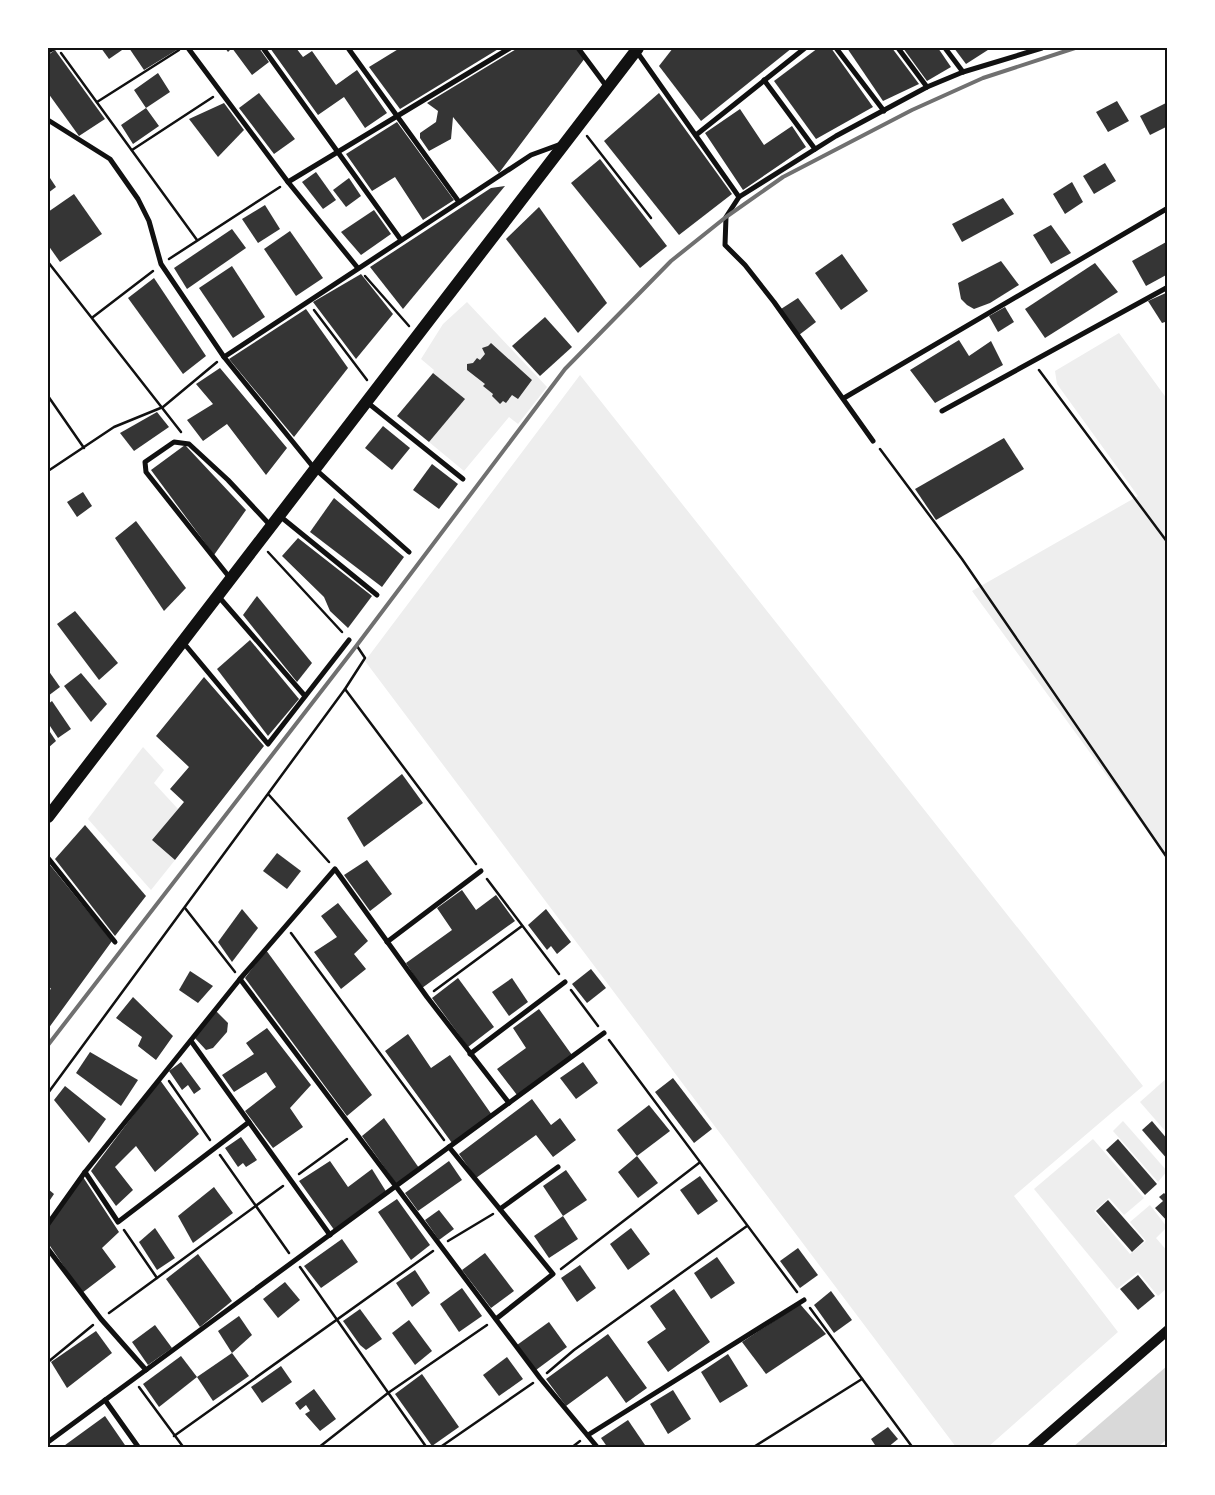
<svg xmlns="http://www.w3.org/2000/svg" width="1215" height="1495" font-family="Roboto,sans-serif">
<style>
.green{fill:#eee}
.water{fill:#d9d9d9}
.building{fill:#353535}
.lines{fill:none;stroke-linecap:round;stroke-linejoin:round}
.path{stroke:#111;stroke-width:2.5}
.minor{stroke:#111;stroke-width:5}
.secondary{stroke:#111;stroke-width:10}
.primary{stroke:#111;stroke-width:12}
.rail{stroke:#707070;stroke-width:4}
.neatline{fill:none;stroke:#111;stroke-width:2}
</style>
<rect width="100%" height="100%" fill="#fff"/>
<g class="green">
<polygon points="467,302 547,387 518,424 509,417 464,471 429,442 464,399 433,373 434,370 421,359 443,324"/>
<polygon points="1119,333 1167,399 1167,858 972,591 1138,496 1057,384 1055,371"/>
<polygon points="580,375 1143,1086 1014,1196 1118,1332 988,1447 956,1447 365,661"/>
<polygon points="143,747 164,770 154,783 178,809 152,840 175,860 151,890 88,819"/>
<polygon points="1167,1078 1167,1133 1140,1102"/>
<polygon points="1123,1121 1167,1171 1158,1182 1113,1131"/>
<polygon points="1093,1139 1144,1198 1124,1215 1109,1198 1094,1211 1130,1254 1146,1241 1130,1222 1150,1205 1167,1227 1156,1238 1168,1252 1167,1288 1158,1296 1138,1272 1117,1289 1034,1189"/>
</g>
<polygon class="water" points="1167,1366 1167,1439 1158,1447 1073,1447"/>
<g class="building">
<polygon points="101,48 125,48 109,59"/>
<polygon points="129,48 180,48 144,70"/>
<polygon points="225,48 259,48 269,62 252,75 232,48 228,52"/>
<polygon points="270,48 296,48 303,57 312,51 336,85 357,70 387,113 365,128 344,97 318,115"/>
<polygon points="400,48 500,48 400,109 369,67"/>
<polygon points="518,48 577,48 585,58 499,173 453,117 451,139 429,151 420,138 420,133 436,122 438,111 427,103"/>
<polygon points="673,48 792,48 701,121 659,66"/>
<polygon points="818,48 831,48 873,107 816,139 774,81"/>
<polygon points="847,48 892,48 919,84 883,101"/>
<polygon points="903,48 938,48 951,67 927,81"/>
<polygon points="954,48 991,48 966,64"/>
<polygon points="55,50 105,119 79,136 48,93 48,55"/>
<polygon points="158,73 170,92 146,108 159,126 133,144 121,125 146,108 134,90"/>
<polygon points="259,93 295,139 274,154 239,108"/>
<polygon points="659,93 732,194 679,235 604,141"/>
<polygon points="1117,101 1129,121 1108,132 1096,112"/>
<polygon points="1168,102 1168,126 1150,135 1140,116"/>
<polygon points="224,103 244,130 218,157 189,119"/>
<polygon points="740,109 764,145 792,126 806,147 743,190 705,133"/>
<polygon points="397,122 454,200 423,220 395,177 372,191 346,154"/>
<polygon points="600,159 667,246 640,268 571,183"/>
<polygon points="1105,163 1116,181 1094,194 1083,176"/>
<polygon points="316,172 336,200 323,209 302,182"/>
<polygon points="48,175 56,187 48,193"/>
<polygon points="349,178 361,196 346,207 333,190"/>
<polygon points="1072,182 1083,202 1065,214 1053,194"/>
<polygon points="505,186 403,309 370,267 491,188"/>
<polygon points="74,194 102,234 60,262 48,245 48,212"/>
<polygon points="1003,198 1014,214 962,242 952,224"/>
<polygon points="265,205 280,229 258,243 242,219"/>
<polygon points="539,207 607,303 578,333 506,239"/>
<polygon points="374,210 391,234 361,255 341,232"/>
<polygon points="1051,225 1071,253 1051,264 1033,235"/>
<polygon points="232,229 246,248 187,289 174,268"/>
<polygon points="290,231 323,278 296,296 264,249"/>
<polygon points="1168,241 1168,274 1146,286 1132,261"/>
<polygon points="842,254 868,291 841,310 815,273"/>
<polygon points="1001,261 1019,285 990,303 974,309 967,305 961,299 958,283"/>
<polygon points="1095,263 1118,292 1045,338 1025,309"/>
<polygon points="232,266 265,317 233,338 199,288"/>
<polygon points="361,274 393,314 356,359 313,302"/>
<polygon points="154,278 206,356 183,374 128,298"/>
<polygon points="1168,292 1168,321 1162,323 1148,301"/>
<polygon points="798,298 816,322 799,335 781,309"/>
<polygon points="1005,307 1014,322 998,332 989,316"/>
<polygon points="306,309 348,368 294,437 229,359"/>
<polygon points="545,317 572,347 540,376 512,346"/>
<polygon points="959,340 969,356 991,341 1003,365 935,403 910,370"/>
<polygon points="491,343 532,380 518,399 512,395 506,403 503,401 500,404 492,396 493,394 483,386 485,384 467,370 467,364 473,363 477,358 480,360 485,354 482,348 488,346"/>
<polygon points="220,368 287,448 266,475 227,424 203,441 187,420 213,404 196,384"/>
<polygon points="433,373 465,399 429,442 397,416"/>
<polygon points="157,412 169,427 134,451 120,433"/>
<polygon points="383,426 410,448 392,470 365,448"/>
<polygon points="1004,438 1024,469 936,520 915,489"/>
<polygon points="185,445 246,510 214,555 151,470"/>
<polygon points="432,464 458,484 439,509 413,490"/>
<polygon points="83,492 92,506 77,517 67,502"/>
<polygon points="334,498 404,557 382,587 310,532"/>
<polygon points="136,521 186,588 164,611 115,538"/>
<polygon points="298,538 372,596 348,628 330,611 324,597 282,556"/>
<polygon points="257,596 312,663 297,682 243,615"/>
<polygon points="75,611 118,663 99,680 57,624"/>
<polygon points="250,640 299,699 268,736 217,669"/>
<polygon points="48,670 60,687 48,696"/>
<polygon points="81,673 107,704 91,722 64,686"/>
<polygon points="204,677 264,746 175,860 152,840 184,802 170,789 189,767 156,736"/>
<polygon points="52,701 71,729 58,738 48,723 48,704"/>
<polygon points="48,729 56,741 48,748"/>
<polygon points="402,774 423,803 364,847 347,818"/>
<polygon points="85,825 146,896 115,936 55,859"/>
<polygon points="277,853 301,871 287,889 263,871"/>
<polygon points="367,860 392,894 370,911 344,875"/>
<polygon points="50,865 112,941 48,1029 48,991 51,989 48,985 48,867"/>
<polygon points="462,890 476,910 496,895 515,921 422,988 406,963 452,930 437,908"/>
<polygon points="338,903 368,941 354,954 366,969 341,989 314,952 337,937 321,916"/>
<polygon points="242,909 258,928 232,962 218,942"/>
<polygon points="546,909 571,942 557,954 551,946 547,950 528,925"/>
<polygon points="266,950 372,1095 347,1116 245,978"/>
<polygon points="591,969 606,988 587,1003 572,984"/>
<polygon points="190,971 213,986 198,1003 179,990"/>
<polygon points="458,978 494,1027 468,1047 432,998"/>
<polygon points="512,978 528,1002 509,1016 492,992"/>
<polygon points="133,997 173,1036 156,1060 138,1046 142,1037 116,1018"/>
<polygon points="539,1009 572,1055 517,1095 497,1069 526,1048 513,1028"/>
<polygon points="216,1011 228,1023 227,1032 213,1048 206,1050 194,1037"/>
<polygon points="267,1028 311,1085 290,1108 303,1127 273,1148 245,1111 276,1087 266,1072 234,1092 222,1075 254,1054 246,1043"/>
<polygon points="408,1034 431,1068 450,1055 492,1115 452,1143 385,1051"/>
<polygon points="90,1052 138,1080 121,1106 76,1073"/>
<polygon points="181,1062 201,1089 194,1094 188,1085 182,1090 169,1071"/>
<polygon points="583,1062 598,1083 576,1099 560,1078"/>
<polygon points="673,1078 712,1129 694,1143 655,1092"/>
<polygon points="160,1080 199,1134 155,1172 136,1146 115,1167 133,1190 116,1206 91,1171"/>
<polygon points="65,1086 106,1119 89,1143 54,1100"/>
<polygon points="532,1099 551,1125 560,1118 576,1140 553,1157 536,1135 476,1178 459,1154"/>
<polygon points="649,1105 670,1131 637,1156 617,1130"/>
<polygon points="384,1118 419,1168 397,1185 362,1136"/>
<polygon points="1152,1121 1168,1140 1168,1160 1142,1130"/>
<polygon points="241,1137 257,1160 246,1167 243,1163 238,1167 225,1148"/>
<polygon points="1118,1139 1157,1184 1145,1195 1106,1150"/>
<polygon points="637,1156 658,1183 638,1198 618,1172"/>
<polygon points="330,1161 348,1187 372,1169 387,1193 335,1231 299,1181"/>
<polygon points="449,1161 462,1180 418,1211 405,1193"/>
<polygon points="566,1170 587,1200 563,1216 543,1186"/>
<polygon points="700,1176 718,1201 698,1215 680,1190"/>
<polygon points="83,1177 119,1232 102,1248 116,1267 82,1293 48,1243 48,1225"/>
<polygon points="214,1187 233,1213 193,1243 178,1216"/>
<polygon points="48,1189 54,1194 48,1203"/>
<polygon points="1164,1193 1168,1197 1168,1222 1155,1208 1163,1201 1159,1197"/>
<polygon points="397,1199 430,1245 411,1260 378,1212"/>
<polygon points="1108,1200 1144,1241 1132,1252 1096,1211"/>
<polygon points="439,1210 454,1229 439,1240 425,1220"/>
<polygon points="563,1216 578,1239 549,1258 534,1236"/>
<polygon points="155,1228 175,1258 157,1270 139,1242"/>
<polygon points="631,1228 650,1254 628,1270 610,1244"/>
<polygon points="342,1239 358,1262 321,1288 304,1266"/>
<polygon points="798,1248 818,1275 800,1288 780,1261"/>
<polygon points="485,1253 514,1291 491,1308 462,1270"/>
<polygon points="198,1254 232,1301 200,1327 166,1279"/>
<polygon points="717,1257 735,1283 711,1299 694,1273"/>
<polygon points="580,1265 596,1288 577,1302 561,1278"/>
<polygon points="415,1270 430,1293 412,1307 396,1283"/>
<polygon points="1138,1275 1155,1296 1138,1310 1120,1289"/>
<polygon points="285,1282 300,1300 278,1318 263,1299"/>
<polygon points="462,1288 482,1316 459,1332 440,1304"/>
<polygon points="674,1289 710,1342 668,1372 647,1342 666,1329 650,1306"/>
<polygon points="831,1291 852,1320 834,1333 814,1305"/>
<polygon points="800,1304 826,1334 766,1374 742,1342"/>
<polygon points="360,1309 382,1339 366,1350 360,1345 343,1321"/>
<polygon points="239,1316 252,1335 232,1353 218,1331"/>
<polygon points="409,1320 432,1351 415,1365 392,1333"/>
<polygon points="549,1322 567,1347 536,1370 517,1345"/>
<polygon points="155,1325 172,1348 148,1365 132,1342"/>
<polygon points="96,1331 112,1353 67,1388 51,1362"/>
<polygon points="608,1334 647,1388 626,1403 607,1376 566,1406 546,1379"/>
<polygon points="232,1353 249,1376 213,1401 197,1377"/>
<polygon points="728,1354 748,1386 720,1403 701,1372"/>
<polygon points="181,1356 197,1377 159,1407 143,1384"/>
<polygon points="507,1357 523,1379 499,1396 483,1375"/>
<polygon points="281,1366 292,1382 262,1403 251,1387"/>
<polygon points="422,1374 459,1427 432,1446 395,1394"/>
<polygon points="314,1389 336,1419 320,1431 305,1414 310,1411 306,1405 300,1410 295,1403"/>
<polygon points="673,1390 691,1419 668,1434 650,1404"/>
<polygon points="105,1416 127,1448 61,1448"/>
<polygon points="628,1420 645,1445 641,1448 608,1448 601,1438"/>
<polygon points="888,1427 898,1439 887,1448 877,1448 871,1439"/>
</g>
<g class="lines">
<g class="path">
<polyline points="61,53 197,240"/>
<polyline points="97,102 179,50"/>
<polyline points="587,136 651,218"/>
<polyline points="132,150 213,97"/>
<polyline points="169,259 280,187"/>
<polyline points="48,262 181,432"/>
<polyline points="365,276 409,326"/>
<polyline points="314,310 367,380"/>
<polyline points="93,317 153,271"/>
<polyline points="1039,370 1168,543"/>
<polyline points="48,396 84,448"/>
<polyline points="880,449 962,559 1168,859"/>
<polyline points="48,471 114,427 163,407 217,362"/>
<polyline points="268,552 342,632"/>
<polyline points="345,689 476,864"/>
<polyline points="269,795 329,862"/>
<polyline points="487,879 559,974"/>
<polyline points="185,908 235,972"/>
<polyline points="291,933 444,1140"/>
<polyline points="571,990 598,1026"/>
<polyline points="434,991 522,926"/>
<polyline points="609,1040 797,1292"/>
<polyline points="169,1081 210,1140"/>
<polyline points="48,1093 345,689 365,658 357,646"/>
<polyline points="220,1155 289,1253"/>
<polyline points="299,1174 347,1139"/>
<polyline points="124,1230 157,1278"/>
<polyline points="448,1241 493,1214"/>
<polyline points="300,1267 427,1448"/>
<polyline points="561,1269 699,1163"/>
<polyline points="810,1308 913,1448"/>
<polyline points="109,1313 283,1186"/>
<polyline points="48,1362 93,1325"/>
<polyline points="547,1373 574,1350 747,1226"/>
<polyline points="139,1387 184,1448"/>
<polyline points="174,1436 433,1251"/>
<polyline points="318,1448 388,1393 487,1325"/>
<polyline points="439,1448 533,1383"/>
<polyline points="571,1448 580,1441"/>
<polyline points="752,1448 862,1379"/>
</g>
<g class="minor">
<polyline points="188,48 288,182 357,267"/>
<polyline points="263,48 401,240"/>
<polyline points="348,48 459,202"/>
<polyline points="578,48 607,87"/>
<polyline points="836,48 884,111"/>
<polyline points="898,48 927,87"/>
<polyline points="945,48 963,72"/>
<polyline points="48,51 54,48"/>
<polyline points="637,52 739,197"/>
<polyline points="764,80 815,149"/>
<polyline points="48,120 110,159 138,199 149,221 161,264 224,357 314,468 409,552"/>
<polyline points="696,135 805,48"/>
<polyline points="288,182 510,48"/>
<polyline points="224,357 531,155 561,144"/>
<polyline points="844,398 1168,208"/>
<polyline points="368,403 463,479"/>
<polyline points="942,411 1168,287"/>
<polyline points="873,441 774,302 745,265 725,245 726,217 739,197 836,136 927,87 963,72 1042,48"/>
<polyline points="281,517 377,595"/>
<polyline points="230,578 146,472 145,462 174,442 189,444 228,480 270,525"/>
<polyline points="219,597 305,696"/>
<polyline points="182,641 268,744 349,640"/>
<polyline points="48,858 115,942"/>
<polyline points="387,942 481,871"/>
<polyline points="240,979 540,1378 598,1448"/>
<polyline points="191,1041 330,1235"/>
<polyline points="470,1054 565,982"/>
<polyline points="449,1147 553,1274 496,1319"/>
<polyline points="85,1172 118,1222 249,1122"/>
<polyline points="500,1209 558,1167"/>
<polyline points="48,1224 85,1172 240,979 335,869 427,997 509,1103"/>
<polyline points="48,1249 101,1319 146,1370"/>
<polyline points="105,1400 139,1448"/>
<polyline points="588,1435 804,1300"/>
<polyline points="48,1442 604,1033"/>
</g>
<polyline class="secondary" points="1032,1448 1168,1330"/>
<polyline class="primary" points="48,817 638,48"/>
<polyline class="rail" points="48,1045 357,645 565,369 671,261 726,217 783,177 912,110 983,78 1075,48"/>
</g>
<rect width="1215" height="1495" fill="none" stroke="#ffffff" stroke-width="98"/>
<rect x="49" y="49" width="1117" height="1397" class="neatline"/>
</svg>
